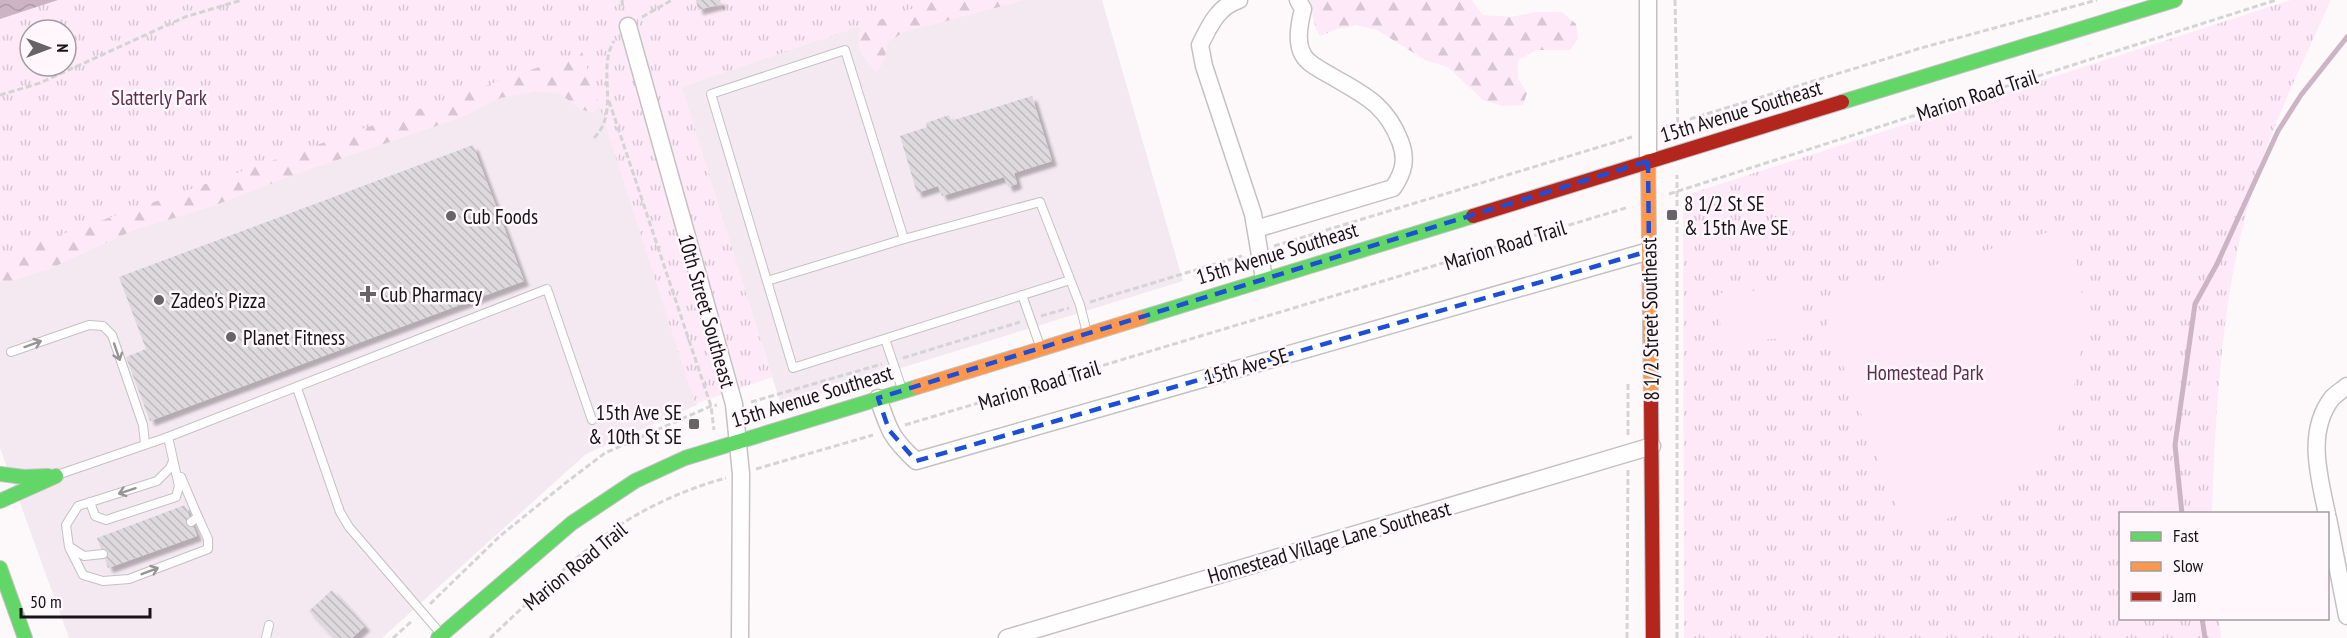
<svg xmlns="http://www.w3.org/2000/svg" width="2347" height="638" font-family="'PT Sans Narrow',sans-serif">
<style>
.built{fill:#f4e9f0}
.forest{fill:url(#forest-firs)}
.park{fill:url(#park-tufts);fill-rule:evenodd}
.pitch{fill:#fde9f7}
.water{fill:url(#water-waves)}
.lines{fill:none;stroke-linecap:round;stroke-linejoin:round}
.stream{stroke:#cdb4c5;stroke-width:5}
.building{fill:url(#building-back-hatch);filter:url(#shadow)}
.lane-casing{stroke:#c5c1c3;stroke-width:10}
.street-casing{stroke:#c5c1c3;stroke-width:19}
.fast-casing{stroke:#c5c1c3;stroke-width:16}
.slow-casing{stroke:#c5c1c3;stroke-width:16}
.jam-casing{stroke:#c5c1c3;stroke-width:16}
.path{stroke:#d4d4d4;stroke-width:3;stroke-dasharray:6 3;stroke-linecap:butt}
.lane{stroke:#fffefe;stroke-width:8}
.street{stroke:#fffefe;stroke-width:16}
.fast{stroke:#63d668;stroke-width:14}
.slow{stroke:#ff974d;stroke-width:14}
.jam{stroke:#b3261e;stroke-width:14}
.oneway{stroke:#979496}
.marked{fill:none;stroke:#1d4ed8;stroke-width:4.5;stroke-dasharray:12 8;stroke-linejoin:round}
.poi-dot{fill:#686466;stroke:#fff7fc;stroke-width:2}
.labels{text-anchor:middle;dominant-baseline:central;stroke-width:5;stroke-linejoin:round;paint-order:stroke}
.street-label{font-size:21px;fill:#171316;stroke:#fff7fc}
.park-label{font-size:21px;fill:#5b2e50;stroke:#fff7fc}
.poi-label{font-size:21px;fill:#171316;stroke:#fff7fc;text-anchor:start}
</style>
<defs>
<pattern id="forest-firs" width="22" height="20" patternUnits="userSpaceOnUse" patternTransform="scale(1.5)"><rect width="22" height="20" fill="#fde9f7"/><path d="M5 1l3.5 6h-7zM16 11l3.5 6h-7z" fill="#d8c7d3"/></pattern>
<pattern id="park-tufts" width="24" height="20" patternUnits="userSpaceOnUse" patternTransform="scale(1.5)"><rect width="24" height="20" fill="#fde9f7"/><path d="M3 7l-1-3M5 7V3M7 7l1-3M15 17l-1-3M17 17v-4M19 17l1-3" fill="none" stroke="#d8c7d3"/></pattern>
<pattern id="water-waves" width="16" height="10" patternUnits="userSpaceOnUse" patternTransform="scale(1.5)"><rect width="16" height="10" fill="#cdb4c5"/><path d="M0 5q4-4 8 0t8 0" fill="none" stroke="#af9aa8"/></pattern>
<pattern id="building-back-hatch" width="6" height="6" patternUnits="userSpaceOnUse" patternTransform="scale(1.5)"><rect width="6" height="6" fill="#ddd9dc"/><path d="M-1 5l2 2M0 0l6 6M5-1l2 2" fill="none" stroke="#bdb9bc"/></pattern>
<filter id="shadow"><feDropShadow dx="5" dy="5" stdDeviation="1.5" flood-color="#0004"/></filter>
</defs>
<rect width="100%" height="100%" fill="#fdf9fb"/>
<g class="built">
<polygon points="929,0 1102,0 1183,281 781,405 681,87"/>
<polygon points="582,50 697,405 586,454 382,638 69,638 0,448 0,256"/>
</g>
<g class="forest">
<polygon points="592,0 605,99 594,113 580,109 559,93 531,92 500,98 465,116 291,176 213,206 132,231 47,270 12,281 0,282 0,121"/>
<path d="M894 0H1026L904 32 888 42 884 61 877 72C854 50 857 47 862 17Z"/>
<path d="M1310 0H1471L1483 15 1511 17 1537 12H1562L1576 24 1578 39 1570 50H1537L1518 60V78L1527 93 1523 105 1503 106 1483 100 1448 67 1425 60 1377 30 1356 25 1337 29 1320 36C1312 24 1314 14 1310 0Z"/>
</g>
<g class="park">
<path d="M0 0H938L682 87 772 377 695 404 582 52 0 256ZM30 30H66V66H30Z"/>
<path d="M2291 0H2331C2305 58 2276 116 2257 176 2222 284 2216 401 2212 513L2120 514V618L2219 619 2221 638H1684L1683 196Z"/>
</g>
<g class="pitch">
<path d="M2066 227C2071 245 2079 265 2081 284 2089 361 2070 442 2007 490 1980 512 1939 521 1905 530L1827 323 1839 293Z"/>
<polygon points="1802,288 1804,337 1721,342 1719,293"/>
</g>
<polygon class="water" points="0,0 58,0 0,19"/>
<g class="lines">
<g class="stream">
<polyline points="2182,514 2175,445 2195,304 2217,264 2278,131 2301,95 2347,37"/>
<polyline points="2202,618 2205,638"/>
</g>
</g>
<g class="building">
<polygon points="696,0 720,0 721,4 698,10"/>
<polygon points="1032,96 1052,161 1014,173 1017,184 1008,187 1004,177 942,196 938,186 917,193 900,136 927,127 926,123 949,115 951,121"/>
<polygon points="473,145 524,281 150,421 126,357 146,349 119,277"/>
<polygon points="185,505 197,536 108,568 97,538"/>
<polygon points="332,590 365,626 352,638 334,638 309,611"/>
</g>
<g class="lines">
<defs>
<g id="lane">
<polyline points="1070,280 793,368 711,94 845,50 904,239 1040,202 1080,305 1087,333"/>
<polyline points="767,281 904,239"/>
<polyline points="1022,295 1040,346"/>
<polyline points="885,339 902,389"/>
<polyline points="11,352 89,325 103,326 112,335 143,425 145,443"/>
<polyline points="297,388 340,512 349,527 441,634"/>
<polyline points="173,461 170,468 157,481 78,506 66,525 69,547 83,575 103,581 129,579 208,549 208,539 198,517"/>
<polyline points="60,474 168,437 547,289 592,420"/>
<polyline points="181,477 198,517 191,522"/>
<polyline points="90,502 95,516 106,520 176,497 179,486 168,437"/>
<polyline points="70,547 84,556 103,554"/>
<polyline points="266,638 269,625"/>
</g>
<g id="street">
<path d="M1239 0C1218 6 1209 27 1200 45L1204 66 1253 214 1264 279"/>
<polyline points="628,26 734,404 741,474 740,638"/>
<polyline points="1648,161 1648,0"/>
<path d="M1256 229 1393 188C1404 172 1407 159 1400 141 1385 102 1361 94 1328 74 1321 70 1313 66 1308 61 1294 48 1299 25 1303 9L1298 0"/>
<path d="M878 398C889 430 891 438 916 461L1649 251"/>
<path d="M2327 514C2319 476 2306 432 2332 398 2336 394 2342 390 2347 386"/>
<polyline points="2328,518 2347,616"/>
<polyline points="1007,638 1652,446"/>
</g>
<g id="fast">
<polyline points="1842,102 2175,0"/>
<polyline points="1141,318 1473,216"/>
<polyline points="0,474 24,477 48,476"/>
<polyline points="0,501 56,476"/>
<polyline points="0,568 25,638"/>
<polyline points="438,638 572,523 635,481 685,458 917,387"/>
</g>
<g id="slow">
<polyline points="1648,161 1651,400"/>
<polyline points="917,387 1141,318"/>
</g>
<g id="jam">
<polyline points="1473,216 1842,102"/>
<polyline points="1651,400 1653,638"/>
</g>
</defs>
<use href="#lane" class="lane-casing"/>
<use href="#street" class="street-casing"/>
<use href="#fast" class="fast-casing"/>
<use href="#slow" class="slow-casing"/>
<use href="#jam" class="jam-casing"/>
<g class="path">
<polyline points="622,0 623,10"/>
<polyline points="1675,0 1678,132"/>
<polyline points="642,17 672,0"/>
<polyline points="0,95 40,83 185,17 242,0"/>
<polyline points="609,101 711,406 714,430"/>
<polyline points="1664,127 1921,48 2097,0"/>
<path d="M594 138C621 111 596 70 614 41"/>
<polyline points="1669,194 2276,0"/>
<polyline points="1274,246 1632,137"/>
<polyline points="1090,302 1245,255"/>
<polyline points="1041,316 1069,308"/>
<polyline points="903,358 1020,322"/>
<polyline points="751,402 882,364"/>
<polyline points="905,425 1629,207"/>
<polyline points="1628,435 1628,382"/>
<polyline points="756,469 873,435"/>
<polyline points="430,604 500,536 568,481 605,453 711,406 717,405"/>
<polyline points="393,638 412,621"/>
<path d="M490 638C528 603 565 565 607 534 641 509 685 489 726 478"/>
<polyline points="1627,638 1628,469"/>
<polyline points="1677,638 1677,175"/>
</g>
<use href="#lane" class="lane"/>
<use href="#street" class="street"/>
<use href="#fast" class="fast"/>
<use href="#slow" class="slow"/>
<use href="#jam" class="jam"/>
</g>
<defs><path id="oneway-shaft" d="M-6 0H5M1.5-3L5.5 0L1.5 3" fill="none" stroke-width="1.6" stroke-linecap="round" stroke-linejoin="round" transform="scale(1.5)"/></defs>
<g class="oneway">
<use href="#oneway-shaft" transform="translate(33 344) rotate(-20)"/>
<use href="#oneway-shaft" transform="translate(117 352) rotate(71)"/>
<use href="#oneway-shaft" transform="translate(127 491) rotate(162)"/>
<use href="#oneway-shaft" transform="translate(150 571) rotate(-21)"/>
</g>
<path class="marked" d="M1648 161 1649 251 916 461 889 430 878 398Z"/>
<g class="poi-dot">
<rect x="1666" y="209" width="12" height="12" rx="3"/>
<circle cx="451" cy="216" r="6"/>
<path d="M365 285h6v6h6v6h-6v6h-6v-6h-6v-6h6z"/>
<circle cx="159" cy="300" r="6"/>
<circle cx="231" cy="337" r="6"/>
<rect x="688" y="418" width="12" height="12" rx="3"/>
</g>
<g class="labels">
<g class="street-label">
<text transform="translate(1977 95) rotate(-18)">Marion Road Trail</text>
<text transform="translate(1741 111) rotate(-17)">15th Avenue Southeast</text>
<text transform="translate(1505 245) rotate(-17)">Marion Road Trail</text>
<text transform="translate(1277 253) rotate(-17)">15th Avenue Southeast</text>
<text transform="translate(707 311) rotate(74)">10th Street Southeast</text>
<text transform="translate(1650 319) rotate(-91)">8 1/2 Street Southeast</text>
<text transform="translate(1246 366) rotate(-16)">15th Ave SE</text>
<text transform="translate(1039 385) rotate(-17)">Marion Road Trail</text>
<text transform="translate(812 396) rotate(-17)">15th Avenue Southeast</text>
<text transform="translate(1329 542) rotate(-16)">Homestead Village Lane Southeast</text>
<text transform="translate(575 566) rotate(-39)">Marion Road Trail</text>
</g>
<g class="park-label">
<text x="159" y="97">Slatterly Park</text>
<text x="1925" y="372">Homestead Park</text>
</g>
<g class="poi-label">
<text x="1684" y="203">8 1/2 St SE<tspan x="1684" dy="24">&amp; 15th Ave SE</tspan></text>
<text x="463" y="216">Cub Foods</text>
<text x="380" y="294">Cub Pharmacy</text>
<text x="171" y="300">Zadeo's Pizza</text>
<text x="243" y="337">Planet Fitness</text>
<text x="682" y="412" text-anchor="end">15th Ave SE<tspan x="682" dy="24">&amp; 10th St SE</tspan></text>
</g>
</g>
<rect x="2119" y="512" width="210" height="108" fill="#fff7fc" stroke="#a29ca0" stroke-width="1.5"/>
<rect x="2131" y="532" width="30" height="9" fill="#63d668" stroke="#a29ca0" stroke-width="1.5"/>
<text x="2173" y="542" font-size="18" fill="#171316">Fast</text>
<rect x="2131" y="562" width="30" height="9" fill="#ff974d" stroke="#a29ca0" stroke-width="1.5"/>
<text x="2173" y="572" font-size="18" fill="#171316">Slow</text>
<rect x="2131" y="592" width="30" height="9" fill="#b3261e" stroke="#a29ca0" stroke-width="1.5"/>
<text x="2173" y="602" font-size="18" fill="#171316">Jam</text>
<g transform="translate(48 48) rotate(90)"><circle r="28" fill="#fff7fc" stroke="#a29ca0" stroke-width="1.5"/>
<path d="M0-4.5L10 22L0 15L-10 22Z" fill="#686466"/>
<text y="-9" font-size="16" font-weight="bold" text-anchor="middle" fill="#171316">N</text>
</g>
<path d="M21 608v9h129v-9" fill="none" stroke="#171316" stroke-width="3"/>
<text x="30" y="608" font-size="18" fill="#171316" stroke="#fff7fc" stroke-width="4.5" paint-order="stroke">50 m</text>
</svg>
